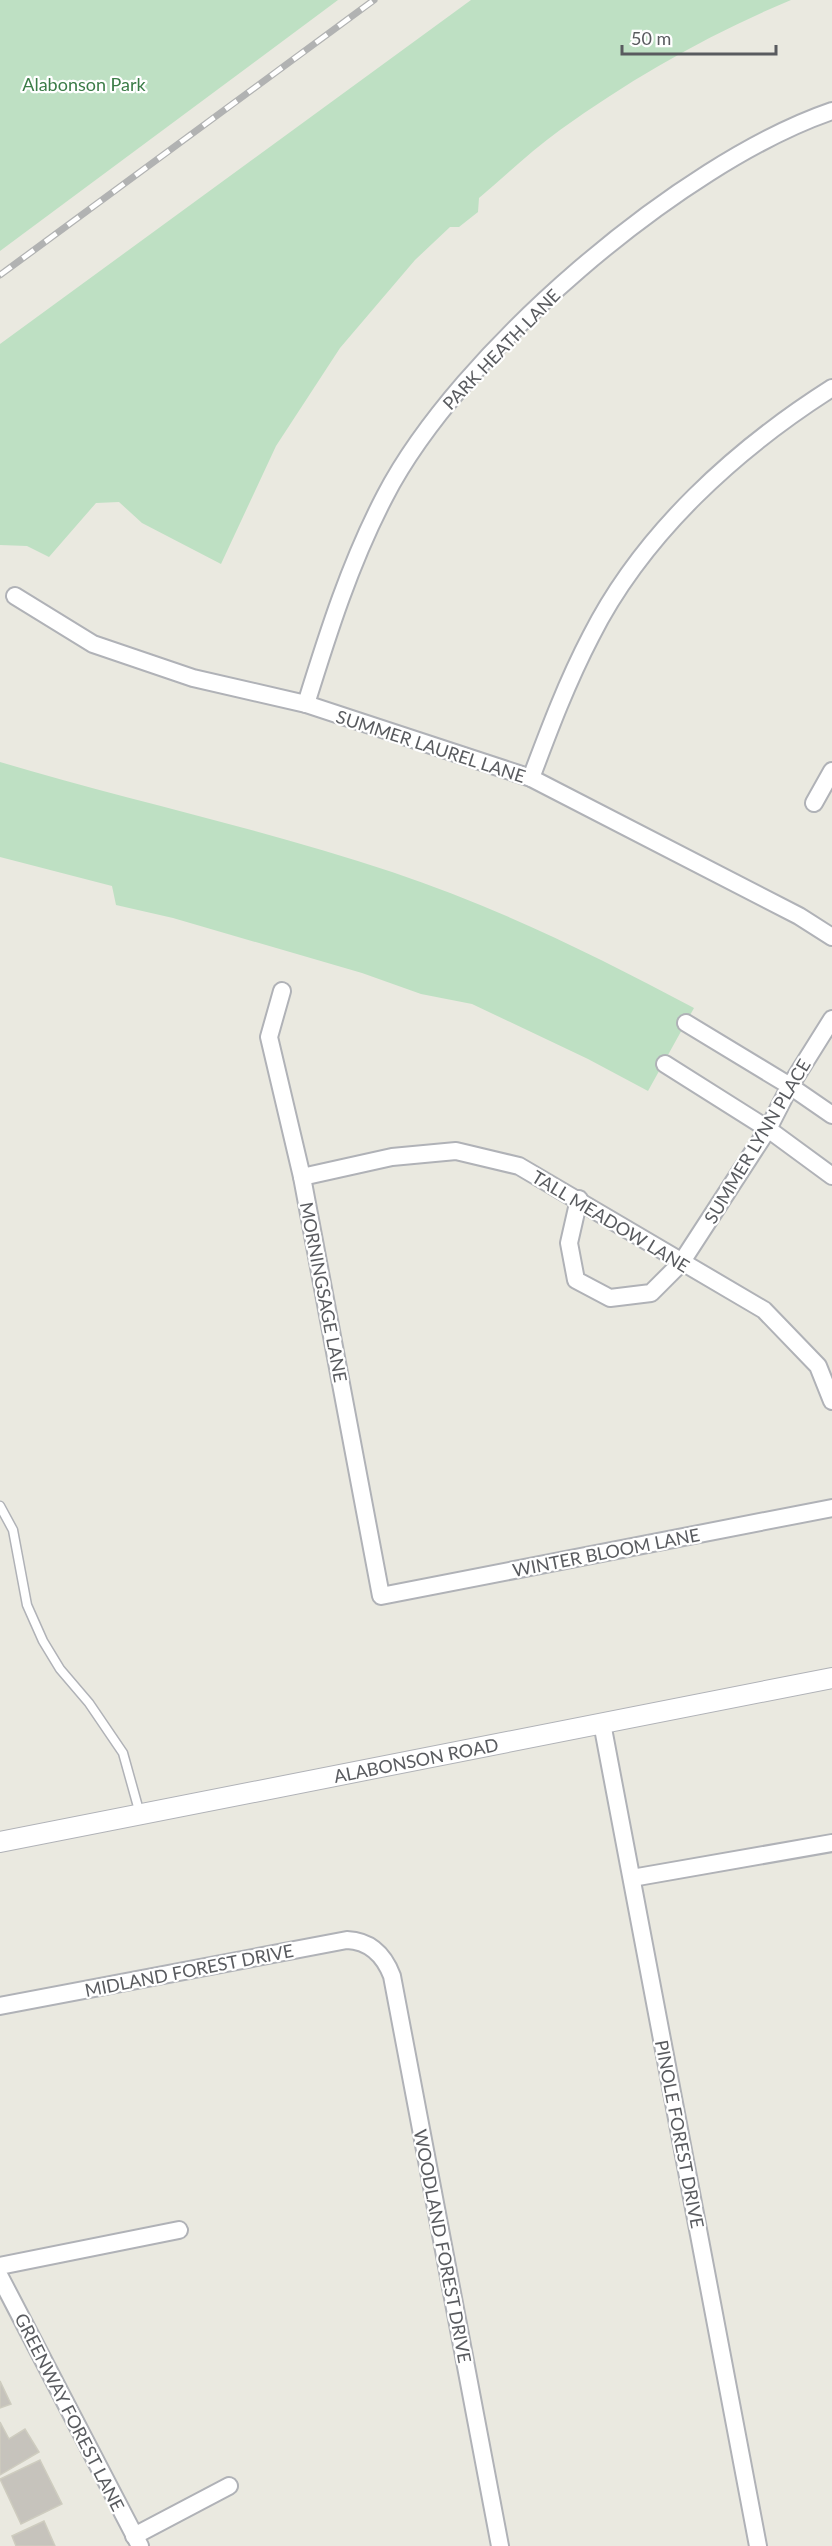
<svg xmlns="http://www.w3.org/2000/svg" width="832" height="2546" font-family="Lato,sans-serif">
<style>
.green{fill:#bee0c3}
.building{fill:#c6c3bc;stroke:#ceccbf;stroke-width:1.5}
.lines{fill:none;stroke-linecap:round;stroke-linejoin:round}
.service-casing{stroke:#b0b2b7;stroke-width:11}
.minor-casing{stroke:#b0b2b7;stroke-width:20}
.tertiary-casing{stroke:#b0b2b7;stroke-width:22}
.service{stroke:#fff;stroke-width:8}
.minor{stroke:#fff;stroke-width:16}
.tertiary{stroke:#fff;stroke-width:20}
.rail-casing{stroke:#b1b2b2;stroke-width:7}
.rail{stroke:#fff;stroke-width:4.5;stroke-dasharray:14;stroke-linecap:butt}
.labels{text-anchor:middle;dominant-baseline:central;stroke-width:4.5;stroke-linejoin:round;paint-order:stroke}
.park-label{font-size:18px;fill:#3b7c47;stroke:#fff}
.street-label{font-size:18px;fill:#595b5f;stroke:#fff}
</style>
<rect width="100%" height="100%" fill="#eae9e0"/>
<g class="green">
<polygon points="0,0 338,0 0,251"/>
<path d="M471 0H791C709 34 632 78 560 130 531 151 505 176 479 198L478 212 459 227H450L415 260 340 348 276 446 221 564 142 523 119 502 96 503 49 557 27 546 0 545V344Z"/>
<path d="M0 762C130 801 264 829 392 872 497 907 597 956 694 1008L648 1091 588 1059 472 1004 421 994 362 973 173 918 116 905 112 886 0 857Z"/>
</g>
<g class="building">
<polygon points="0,2381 11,2404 0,2408"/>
<polygon points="0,2422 9,2439 25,2429 39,2452 0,2475"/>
<polygon points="40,2460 62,2504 21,2524 0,2479"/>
<polygon points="44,2521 55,2546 16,2546 12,2536"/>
</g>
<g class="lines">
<defs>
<polyline id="service" points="0,1506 13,1530 27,1605 43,1641 60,1669 89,1703 123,1753 140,1814"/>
<g id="minor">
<polyline points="15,596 93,644 193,678 306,704 531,778 799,916 832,937"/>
<path d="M306 704C328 633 350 563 385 496 459 353 680 163 832 111"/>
<path d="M531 778C549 730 567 682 591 636 643 533 736 449 832 388"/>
<polyline points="814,803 832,771"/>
<polyline points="282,991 269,1037 302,1177 381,1596 832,1508"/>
<polyline points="686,1023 790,1086 832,1115"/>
<polyline points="665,1064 768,1129 832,1176"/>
<polyline points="302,1177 392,1157 456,1151 519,1166 764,1310 818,1366 832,1401"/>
<polyline points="579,1199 569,1243 576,1280 610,1298 651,1293 681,1263 768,1129 790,1086 832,1019"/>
<polyline points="602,1723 758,2546"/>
<polyline points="632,1878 832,1843"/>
<path d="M0 2006 347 1940C370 1941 384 1955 392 1976L500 2546"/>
<polyline points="0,2266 179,2230"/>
<polyline points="0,2277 140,2546"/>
<polyline points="134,2536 229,2486"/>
</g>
<g id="tertiary">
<path id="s1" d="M0 1842 832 1678"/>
</g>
</defs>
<use href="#service" class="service-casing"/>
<use href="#minor" class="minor-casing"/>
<use href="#tertiary" class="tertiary-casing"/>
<use href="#service" class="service"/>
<use href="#minor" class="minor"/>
<use href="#tertiary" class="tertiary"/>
<defs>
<polyline id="rail" points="0,275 374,0"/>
</defs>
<use href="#rail" class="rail-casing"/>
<use href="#rail" class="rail"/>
</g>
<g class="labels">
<g class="park-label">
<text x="84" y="84">Alabonson Park</text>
</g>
<g class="street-label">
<text transform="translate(501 349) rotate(-46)">PARK HEATH LANE</text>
<text transform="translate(431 746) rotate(18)">SUMMER LAUREL LANE</text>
<text transform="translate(757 1141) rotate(-59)">SUMMER LYNN PLACE</text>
<text transform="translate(611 1221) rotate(31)">TALL MEADOW LANE</text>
<text transform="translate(324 1292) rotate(79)">MORNINGSAGE LANE</text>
<text transform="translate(606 1552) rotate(-11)">WINTER BLOOM LANE</text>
<text stroke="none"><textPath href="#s1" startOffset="424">ALABONSON ROAD</textPath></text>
<text transform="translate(189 1970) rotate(-11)">MIDLAND FOREST DRIVE</text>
<text transform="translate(680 2134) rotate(79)">PINOLE FOREST DRIVE</text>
<text transform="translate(443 2246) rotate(79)">WOODLAND FOREST DRIVE</text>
<text transform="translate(70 2412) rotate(63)">GREENWAY FOREST LANE</text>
</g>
</g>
<path d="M622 45v9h154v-9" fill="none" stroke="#595b5f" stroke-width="3"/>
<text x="631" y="45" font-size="18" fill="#595b5f" stroke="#ffffff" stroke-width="4.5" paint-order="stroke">50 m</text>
</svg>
